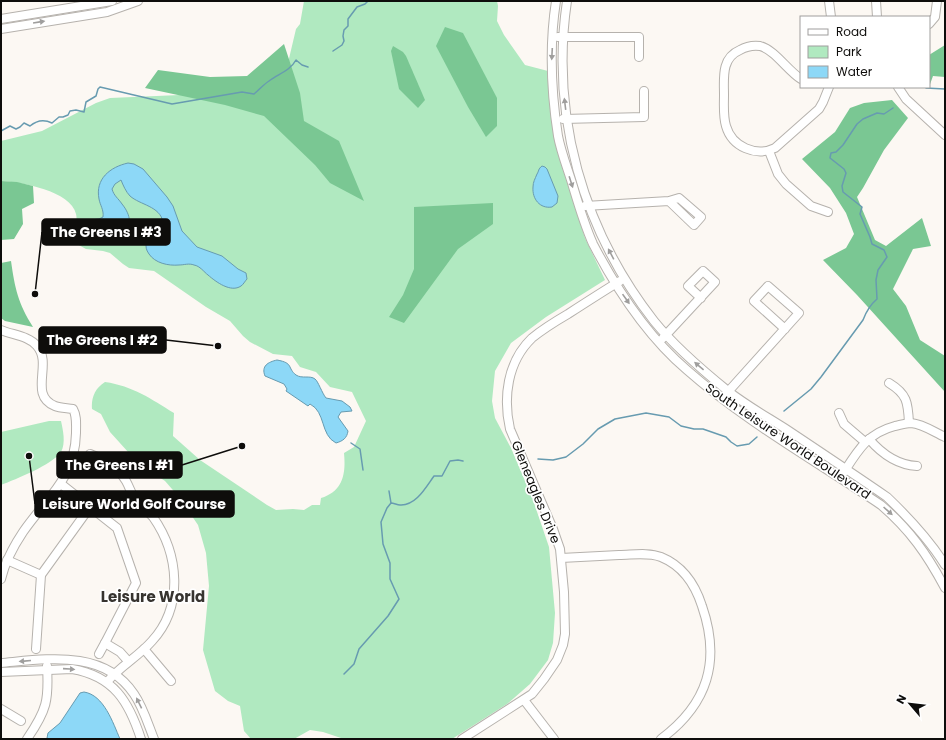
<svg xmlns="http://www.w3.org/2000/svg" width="946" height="740" font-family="Poppins,sans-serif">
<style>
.green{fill:#b0e9c0}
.forest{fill:#7ac793}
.water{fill:#8dd8f7;stroke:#679bb0}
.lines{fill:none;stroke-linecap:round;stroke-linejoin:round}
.stream{stroke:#679bb0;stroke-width:1.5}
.minor-casing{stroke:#b6b2ad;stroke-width:10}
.minor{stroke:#fff;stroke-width:8}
.oneway{fill:#9f9e9d}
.labels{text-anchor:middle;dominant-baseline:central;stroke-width:3.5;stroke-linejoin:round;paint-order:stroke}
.street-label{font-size:13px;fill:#0e0d0b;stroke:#fff}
.quarter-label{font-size:15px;font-weight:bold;fill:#373430;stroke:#fff}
.leader{fill:none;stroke:#0e0d0b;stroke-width:1.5}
.callout-dot{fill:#0e0d0b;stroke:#fff;stroke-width:1.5}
.callout{fill:#0e0d0b;stroke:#0e0d0b;stroke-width:1.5}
.callout-label{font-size:14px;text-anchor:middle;font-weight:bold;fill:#fff}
</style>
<rect width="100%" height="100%" fill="#fcf8f3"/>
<g class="green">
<path d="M304 1H497L498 6 497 21 504 35 525 65 548 71 554 129 571 194 585 238 605 280 546 317 511 343 495 371 492 401 495 418 511 448 533 500 549 547 555 613 553 643 548 660 530 684 507 704 452 739H344L323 732 310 730 294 739H251L244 731 240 706 228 701 215 691 203 650 209 586 206 553 198 525 179 497 165 481 138 463 110 432 101 414 92 409C91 398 95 388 105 382 133 386 151 399 174 413L173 436 200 460 267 505 276 510 293 509 304 510 312 505H320L321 498C343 491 346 474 344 453L354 447 366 421 352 392 330 387 316 372 300 367 292 356 273 354 250 342 243 336 230 321 206 307 154 271 129 268 123 264 110 253 103 251 86 249 75 243 72 235C74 229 78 221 76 214 71 191 21 182 1 181V141L42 131 96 103 110 98 226 93 287 67 296 29 300 24Z"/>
<path d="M49 421H61C63 430 66 443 61 452 52 465 16 479 1 485V432Z"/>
</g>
<g class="forest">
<polygon points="445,27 463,33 497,98 497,126 486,137 468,107 436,46"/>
<polygon points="284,44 300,93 304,121 339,141 364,201 330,183 315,165 264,116 225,105 145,88 158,70 210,77 247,76"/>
<polygon points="945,45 945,77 933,76 929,87 929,55"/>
<polygon points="393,46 403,52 406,56 425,100 418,108 399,89 391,51"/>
<polygon points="892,100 908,118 884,150 863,188 857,197 875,240 886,246 922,218 931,246 913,249 893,289 906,306 920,340 945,356 945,392 857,295 823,260 846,248 854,234 846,213 830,188 802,159 835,132 850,108 864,103"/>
<polygon points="1,181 17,182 33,186 34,203 22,209 23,224 14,239 1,240"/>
<polygon points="493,203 493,224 458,249 404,323 389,317 403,295 414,269 414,207"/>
<path d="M11 261C15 289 18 303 33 327L5 321 1 318V263Z"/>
</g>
<g class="water">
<path d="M128 163 134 164 143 169 167 197 173 206 182 231 197 247 222 256 238 269 246 273 247 279C245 281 243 285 241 286 231 293 216 282 208 275 204 272 200 266 194 265 189 263 184 265 179 265 168 266 155 263 149 254 137 237 165 234 163 222 160 206 140 205 130 196 126 192 123 185 121 180L115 184 112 189C114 196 118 198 122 204 131 215 132 226 125 238 113 242 85 248 77 234 74 229 77 224 81 221L99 219 103 217C104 210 100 205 99 199 95 179 110 167 128 163Z"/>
<path d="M542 166 545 167 547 169 558 196 557 203 552 207C540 209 532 199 533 187 533 182 535 179 537 174 539 171 538 169 542 166Z"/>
<path d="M277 360C294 363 287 368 296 375 302 379 310 375 315 379 318 381 322 393 326 398L342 401 350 407 352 411 341 412 338 417 348 431C347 438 343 441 336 443 320 435 326 412 310 404L308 406 286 391 287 389 284 384 265 376C261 366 268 362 277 360Z"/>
<path d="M84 692C104 695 113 723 120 739H49L47 738 48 733 60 723 80 693Z"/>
</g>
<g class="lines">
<g class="stream">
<polyline points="333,51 342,45 344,41 343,36 344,30 348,26 348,19 357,7 365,4 368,1"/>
<polyline points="926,88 945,89"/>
<path d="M1 131 10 126 16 129 20 127 24 123 30 126C37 120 44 119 52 123L59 117H63L68 115 70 111 76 110 84 112 86 102 96 96 98 89 100 87 172 104 242 92 254 94C259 90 263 85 269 81 278 74 290 71 296 60L302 65 308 67"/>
<path d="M784 411 811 389 821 377 863 320C866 312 870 305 877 299L876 280 878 270 887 257 884 250 872 244 870 237 860 214 862 207 843 192 842 186 846 173 844 169 830 158 831 153 836 152 843 145 857 124 863 119 877 113 884 114 893 108"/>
<polyline points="351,443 360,449 363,470"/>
<polyline points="538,459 553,460 566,457 583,444 598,429 615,419 646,413 669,417 681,426 694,429 703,429 726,437 731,442 737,446 749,444 757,437"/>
<polyline points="389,491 391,503"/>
<path d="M344 674 354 664 359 649 388 616 399 599 390 579V563L383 544 381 522 387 508 391 503C394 503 397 505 400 505 416 506 426 487 434 476H442L450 461 458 460 463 461"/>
</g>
<defs>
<g id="minor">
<path d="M556 1C549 46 551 91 558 136 561 152 567 167 572 183 578 203 584 224 593 244 617 290 647 336 687 370 746 422 816 461 881 505 910 530 927 554 945 588"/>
<path d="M567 1C550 116 583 230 654 321 675 347 702 370 728 391 747 406 769 418 789 431 822 453 855 475 887 497 909 518 929 539 945 565"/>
<polyline points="829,1 831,17"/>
<polyline points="876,1 877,17"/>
<polyline points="1,19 112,1"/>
<polyline points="929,24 935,17 937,1"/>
<polyline points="1,29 107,12 138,1"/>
<polyline points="558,37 639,37 639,57"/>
<path d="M801 79C787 70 775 50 760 46 752 45 747 46 740 50 721 58 724 78 724 95 724 105 723 116 726 126 732 147 756 157 775 148L819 109 823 102 829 87"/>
<polyline points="898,87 906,99 945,135"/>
<polyline points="563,119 644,117 644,91"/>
<polyline points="769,151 778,174 786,184 811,206 828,212"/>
<polyline points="585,206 669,201 694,225 701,217 679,198 669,201"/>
<path d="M1 330C13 335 29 336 37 346 53 364 28 395 55 406 60 408 67 408 73 409 77 416 76 424 76 433 75 479 47 497 23 532 13 547 5 562 1 579"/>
<polyline points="663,338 715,282 703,271 688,286 701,298"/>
<path d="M889 383C907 394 908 402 909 423"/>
<polyline points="726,394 799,313 768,286 754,301 785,329"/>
<polyline points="839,413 844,424 865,442"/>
<path d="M869 439C881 453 898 465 917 466"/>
<path d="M90 454C105 460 117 466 126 481 130 488 132 496 137 502 142 508 148 511 153 517 179 554 184 606 152 641 138 657 120 666 107 682"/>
<path d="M844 472C858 450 868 433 895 426 900 425 906 423 911 423 923 424 934 432 945 437"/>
<polyline points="61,484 117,528 136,583 105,643 120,652 128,661"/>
<path d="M561 558C580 557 599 556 619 555 632 555 648 552 661 557 683 566 695 584 702 606 721 661 708 704 661 739"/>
<polyline points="7,560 41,575"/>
<polyline points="36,649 41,575 90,507"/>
<polyline points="144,649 171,681"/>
<polyline points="99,654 105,643"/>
<path d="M1 663C47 659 104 649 134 694 143 707 148 724 154 739"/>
<path d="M1 672 72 669C114 676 129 702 141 739"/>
<polyline points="524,700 554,739"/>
<polyline points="1,709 21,721"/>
<path d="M27 739C47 710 49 700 47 666"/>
<path d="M462 739 532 694 544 679 557 660 563 645 565 634 564 592 560 549 553 529 510 429C503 398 507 362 532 338 543 329 556 321 568 314 585 303 602 292 620 281"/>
</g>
</defs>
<use href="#minor" class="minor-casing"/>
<use href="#minor" class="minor"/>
</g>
<defs><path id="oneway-solid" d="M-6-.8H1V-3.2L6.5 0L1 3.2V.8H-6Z"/></defs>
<g class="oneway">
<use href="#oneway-solid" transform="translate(39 22) rotate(-9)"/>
<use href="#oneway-solid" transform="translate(552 54) rotate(93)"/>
<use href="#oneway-solid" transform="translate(565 104) rotate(-97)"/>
<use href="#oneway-solid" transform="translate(571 182) rotate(72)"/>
<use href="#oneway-solid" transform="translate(611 254) rotate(-118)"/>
<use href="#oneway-solid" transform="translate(626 299) rotate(55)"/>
<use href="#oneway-solid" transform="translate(699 366) rotate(-140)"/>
<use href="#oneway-solid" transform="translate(888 511) rotate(42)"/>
<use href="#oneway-solid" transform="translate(25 661) rotate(175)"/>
<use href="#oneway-solid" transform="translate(69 669) rotate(4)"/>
<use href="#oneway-solid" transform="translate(139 703) rotate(-116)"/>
</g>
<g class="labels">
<g class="street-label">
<text transform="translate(788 441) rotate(34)">South Leisure World Boulevard</text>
<text transform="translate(536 492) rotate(68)">Gleneagles Drive</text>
</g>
<g class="quarter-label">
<text x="153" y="596">Leisure World</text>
</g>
</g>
<path class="leader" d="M35 294L42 232M218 346L166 340M242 446L182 465M29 456L35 504"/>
<g class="callout-dot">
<circle cx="35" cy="294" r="4"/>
<circle cx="218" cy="346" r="4"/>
<circle cx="242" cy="446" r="4"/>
<circle cx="29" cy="456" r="4"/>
</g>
<g class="callout">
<rect x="42" y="219" width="128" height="26" rx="4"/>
<rect x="39" y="327" width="127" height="26" rx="4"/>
<rect x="57" y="452" width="125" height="26" rx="4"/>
<rect x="35" y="491" width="199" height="26" rx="4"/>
</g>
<g class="callout-label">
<text x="106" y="237">The Greens I #3</text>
<text x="102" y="345">The Greens I #2</text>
<text x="119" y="470">The Greens I #1</text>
<text x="134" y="509">Leisure World Golf Course</text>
</g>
<rect width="946" height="740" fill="none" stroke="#0e0d0b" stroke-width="4"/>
<rect x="800" y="16" width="130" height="72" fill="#ffffff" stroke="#9f9e9d"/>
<rect x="808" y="29" width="20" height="6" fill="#ffffff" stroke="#9f9e9d"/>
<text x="836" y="36" font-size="12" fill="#0e0d0b">Road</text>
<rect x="808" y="46" width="20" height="12" fill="#b0e9c0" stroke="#9f9e9d"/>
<text x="836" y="56" font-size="12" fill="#0e0d0b">Park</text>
<rect x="808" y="66" width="20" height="12" fill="#8dd8f7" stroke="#9f9e9d"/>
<text x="836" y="76" font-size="12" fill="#0e0d0b">Water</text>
<g transform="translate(910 704) rotate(298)" stroke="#ffffff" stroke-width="3" paint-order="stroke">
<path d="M0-3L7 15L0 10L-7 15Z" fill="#0e0d0b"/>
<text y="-6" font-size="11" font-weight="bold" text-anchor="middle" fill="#0e0d0b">N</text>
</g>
</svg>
